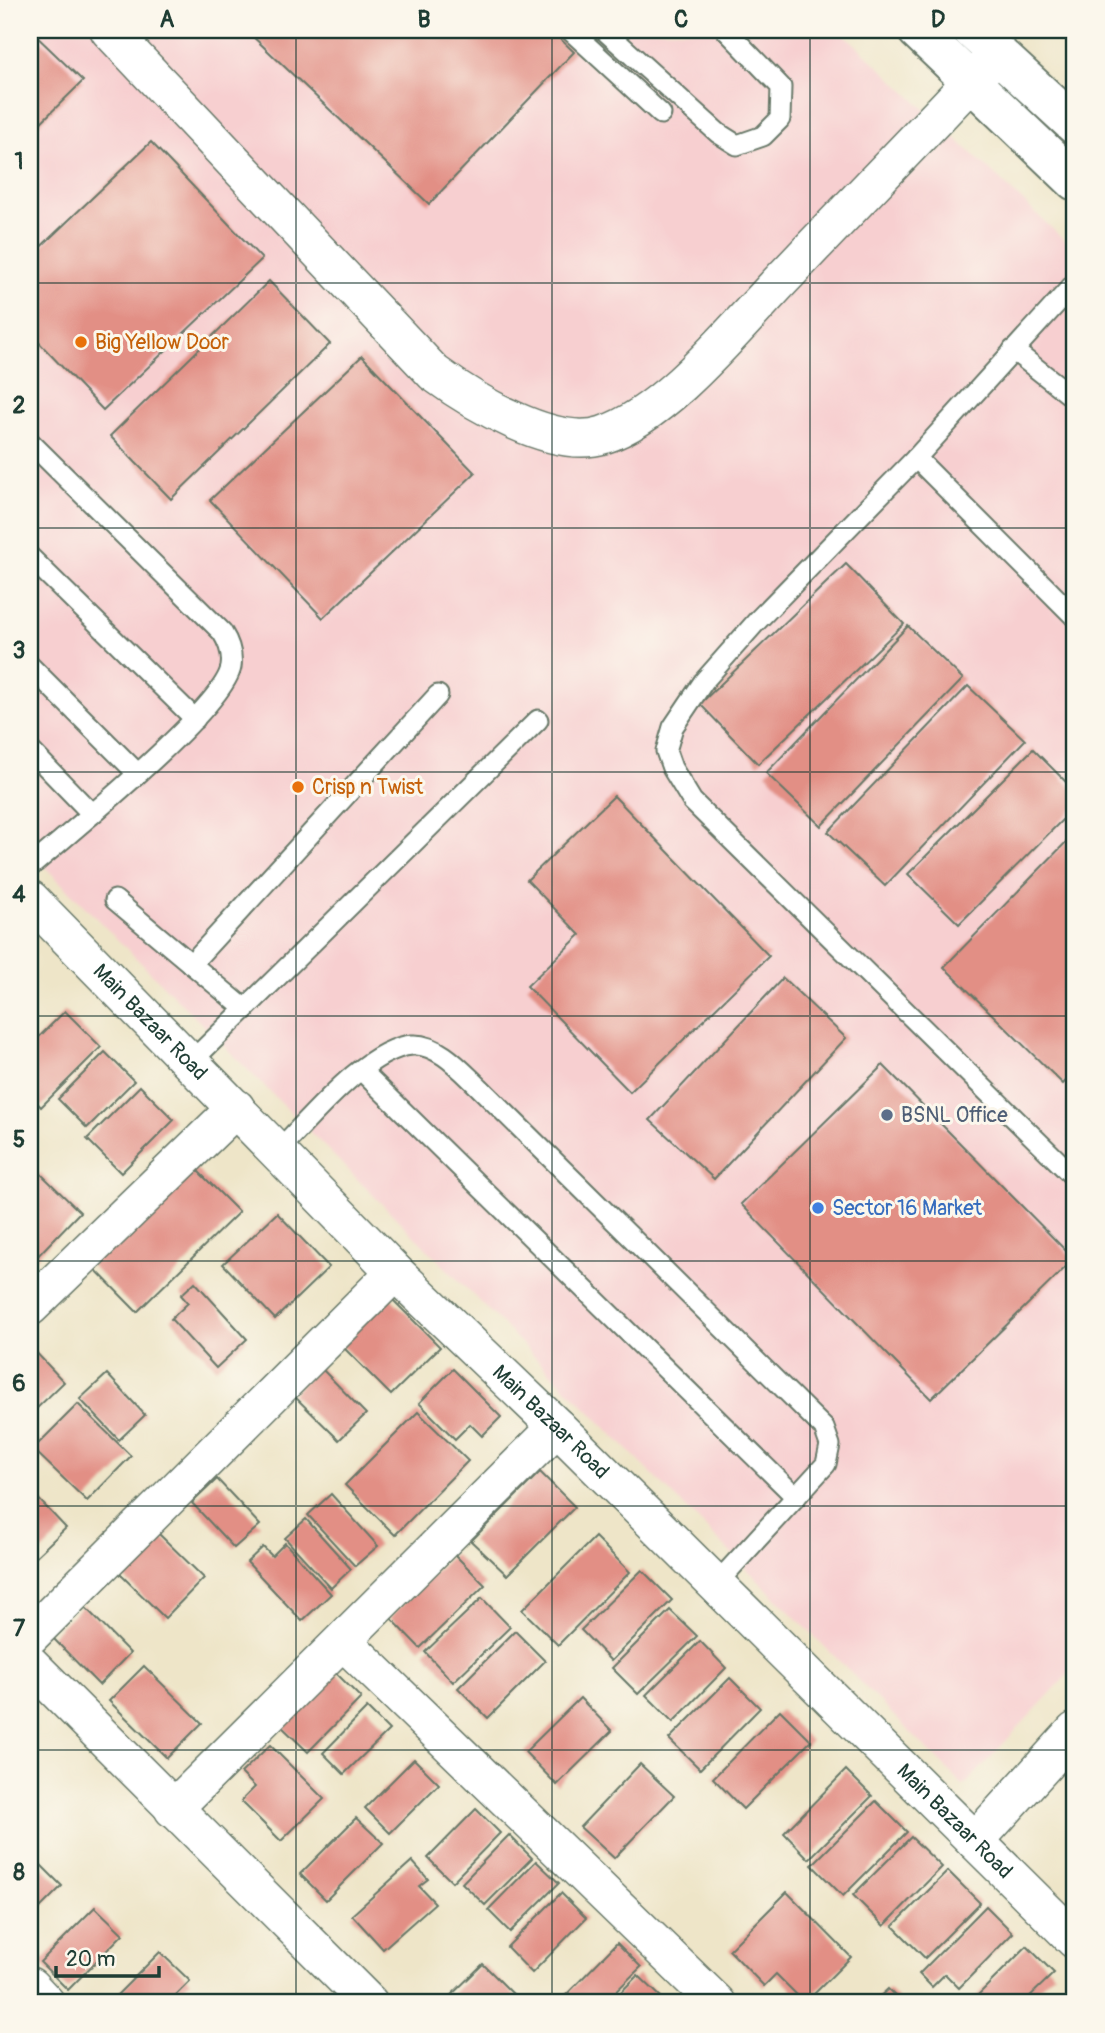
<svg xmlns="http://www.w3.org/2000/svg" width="1105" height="2033" font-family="Pangolin,sans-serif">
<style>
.built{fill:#f7cfd0}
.building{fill:#e28f85}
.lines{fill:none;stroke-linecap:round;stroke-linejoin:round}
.lane-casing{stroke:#677868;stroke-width:23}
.street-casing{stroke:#677868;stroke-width:40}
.secondary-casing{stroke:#677868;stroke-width:42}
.lane{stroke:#fff;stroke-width:19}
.street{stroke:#fff;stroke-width:37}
.secondary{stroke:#fff;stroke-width:38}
.grid{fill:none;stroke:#1f3d34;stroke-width:2;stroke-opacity:0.55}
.food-dot{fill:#e8710a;stroke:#fbf7ec;stroke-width:2.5}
.service-dot{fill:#5c6f8a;stroke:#fbf7ec;stroke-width:2.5}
.shop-dot{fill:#3f7fe0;stroke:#fbf7ec;stroke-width:2.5}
.labels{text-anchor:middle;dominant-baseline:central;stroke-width:6;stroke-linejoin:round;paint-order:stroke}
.food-label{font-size:21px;fill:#c56008;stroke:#fbf7ec;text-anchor:start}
.street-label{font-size:21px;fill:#1f3d34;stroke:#fbf7ec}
.service-label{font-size:21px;fill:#4e5e75;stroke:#fbf7ec;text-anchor:start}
.shop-label{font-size:21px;fill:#366cbe;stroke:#fbf7ec;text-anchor:start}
.neatline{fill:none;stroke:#1f3d34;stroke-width:2.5}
.grid-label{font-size:23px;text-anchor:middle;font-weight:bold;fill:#1f3d34}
</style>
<rect width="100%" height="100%" fill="#fbf7ec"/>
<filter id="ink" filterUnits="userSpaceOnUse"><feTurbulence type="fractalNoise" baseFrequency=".0143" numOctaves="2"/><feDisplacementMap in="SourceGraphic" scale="14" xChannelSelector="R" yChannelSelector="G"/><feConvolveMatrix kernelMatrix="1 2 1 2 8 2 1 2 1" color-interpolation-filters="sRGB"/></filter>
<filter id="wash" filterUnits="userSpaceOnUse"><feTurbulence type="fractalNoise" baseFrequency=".00686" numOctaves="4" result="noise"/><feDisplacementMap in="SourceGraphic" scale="28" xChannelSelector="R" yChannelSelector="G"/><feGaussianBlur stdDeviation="1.57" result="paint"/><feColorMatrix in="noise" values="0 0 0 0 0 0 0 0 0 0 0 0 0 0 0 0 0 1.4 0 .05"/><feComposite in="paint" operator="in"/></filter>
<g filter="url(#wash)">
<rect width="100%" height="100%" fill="#eee5c8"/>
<polygon class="built" points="30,30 840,30 1075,250 1075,1667 964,1786 30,852"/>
<g id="blocks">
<g class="building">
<polygon points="30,30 83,81 30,133"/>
<polygon points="246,30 551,30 574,52 429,204"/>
<polygon points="151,142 262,259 103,410 30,333 30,257"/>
<polygon points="269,281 330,344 171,499 110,436"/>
<polygon points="362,356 475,473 323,618 210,500"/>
<polygon points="846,564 904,624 758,764 700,704"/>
<polygon points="908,626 963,679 821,826 766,773"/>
<polygon points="968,686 1025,740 885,886 828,832"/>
<polygon points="1033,749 1075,791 1075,807 959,924 908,874"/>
<polygon points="614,796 769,956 630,1092 527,986 580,935 527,880"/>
<polygon points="1075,833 1075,1071 1063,1084 944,967"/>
<polygon points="783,978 846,1038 714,1179 650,1120"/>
<polygon points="65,1011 101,1047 41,1107 30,1095 30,1046"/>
<polygon points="105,1052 134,1081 87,1128 58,1099"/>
<polygon points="883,1065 1074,1259 931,1399 741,1204"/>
<polygon points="140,1086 174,1120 121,1173 87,1139"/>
<polygon points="186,1159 239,1212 137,1312 85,1259"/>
<polygon points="40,1173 80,1212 30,1264 30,1183"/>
<polygon points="277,1213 329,1267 275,1319 223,1264"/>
<polygon points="195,1282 247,1339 216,1368 171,1319 188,1303 181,1295"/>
<polygon points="389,1296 440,1347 391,1395 340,1344"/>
<polygon points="30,1346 64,1382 30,1415"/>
<polygon points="319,1366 366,1414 339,1440 292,1394"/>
<polygon points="453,1369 501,1417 482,1436 470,1424 455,1439 419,1403"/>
<polygon points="107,1374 145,1415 119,1440 80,1399"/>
<polygon points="78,1404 131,1456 87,1501 33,1449"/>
<polygon points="418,1412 468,1461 395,1535 345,1485"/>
<polygon points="540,1472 575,1507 507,1575 471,1541"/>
<polygon points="217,1479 260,1525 234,1548 192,1503"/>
<polygon points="30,1490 66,1528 30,1562"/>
<polygon points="331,1494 378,1546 355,1566 308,1515"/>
<polygon points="306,1519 351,1569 331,1588 285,1538"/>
<polygon points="158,1533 204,1578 165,1618 118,1572"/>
<polygon points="595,1537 630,1572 558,1645 522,1610"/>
<polygon points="285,1543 331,1594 302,1621 247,1562 263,1547 272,1556"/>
<polygon points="454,1554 485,1585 420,1648 390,1617"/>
<polygon points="642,1570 672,1600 611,1661 581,1630"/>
<polygon points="482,1598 510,1627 453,1682 425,1652"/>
<polygon points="83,1605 130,1653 99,1685 51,1636"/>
<polygon points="670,1610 697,1636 638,1694 612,1668"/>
<polygon points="515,1631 545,1661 488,1718 458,1688"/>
<polygon points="700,1641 726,1668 673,1722 646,1695"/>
<polygon points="144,1666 202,1723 167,1758 109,1701"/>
<polygon points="333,1670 361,1698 308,1752 279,1724"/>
<polygon points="730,1678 760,1708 700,1769 669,1739"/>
<polygon points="580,1698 612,1731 557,1785 525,1752"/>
<polygon points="367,1708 389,1730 344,1774 323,1753"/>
<polygon points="780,1710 811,1741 743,1809 713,1778"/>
<polygon points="270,1745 324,1799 281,1841 241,1801 255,1787 241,1773"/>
<polygon points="414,1759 439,1784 390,1833 365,1808"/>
<polygon points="640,1764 674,1796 614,1858 580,1827"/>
<polygon points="846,1770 872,1796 809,1859 784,1833"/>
<polygon points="876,1801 907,1832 843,1896 812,1865"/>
<polygon points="476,1809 500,1833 452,1882 428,1858"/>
<polygon points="356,1818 383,1843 326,1900 300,1874"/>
<polygon points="509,1835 532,1858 485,1905 462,1883"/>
<polygon points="911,1837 942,1867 884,1926 853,1895"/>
<polygon points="30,1843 40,1853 30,1863"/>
<polygon points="37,1861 62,1886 30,1918 30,1868"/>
<polygon points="412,1861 428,1879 419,1886 435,1903 383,1949 352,1915"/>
<polygon points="536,1861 559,1883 510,1932 488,1910"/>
<polygon points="948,1871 980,1903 925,1958 893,1926"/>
<polygon points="787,1892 851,1957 805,2003 776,1974 764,1986 729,1950"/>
<polygon points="561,1893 586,1918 532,1973 507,1947"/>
<polygon points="986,1906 1013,1933 959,1988 945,1974 932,1987 919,1974"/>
<polygon points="95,1907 123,1934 68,1990 40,1962"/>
<polygon points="617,1943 641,1967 604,2003 572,2003 565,1996"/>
<polygon points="1027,1946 1054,1973 1023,2003 970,2003"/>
<polygon points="160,1952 190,1981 168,2003 109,2003"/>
<polygon points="483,1964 522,2003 443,2003"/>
<polygon points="638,1975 662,1998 656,2003 610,2003"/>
<polygon points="888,1989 902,2003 873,2003"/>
</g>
</g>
</g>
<g filter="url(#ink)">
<use href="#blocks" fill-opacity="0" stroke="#677868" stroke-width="2"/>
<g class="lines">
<defs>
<g id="lane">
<polyline points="570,30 661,114"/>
<polyline points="604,30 718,133 737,145 763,136 780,119 781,87 726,30"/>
<polyline points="1075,283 916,458 757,621 704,681 673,727 666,751 672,768 692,801 1075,1178"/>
<polyline points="1013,350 1075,399"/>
<path d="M30 442 222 632C229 643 233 654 231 667 224 708 67 835 30 867"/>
<polyline points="916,458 1075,617"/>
<polyline points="30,557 195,719"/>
<polyline points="30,666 137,773"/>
<polyline points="30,750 92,814"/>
<polyline points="115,900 245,1009"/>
<polyline points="191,964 438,695"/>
<polyline points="191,1062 538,720"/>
<polyline points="362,1071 796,1497"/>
<path d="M278 1151C310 1119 366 1049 412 1045 438 1043 462 1071 479 1087L824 1428 830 1445 826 1464 716 1584"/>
</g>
<g id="street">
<path d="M109 30 434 373C472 401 554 451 603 435 668 414 740 322 788 273 856 201 925 131 992 59"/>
<path id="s1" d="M30 899 395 1272 557 1427 1075 1940"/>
<polyline points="30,1307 236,1108"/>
<polyline points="30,1636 395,1272"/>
<polyline points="343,1641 717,2003"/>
<polyline points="30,1664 369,2003"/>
<polyline points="173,1809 557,1427"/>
<polyline points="975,1841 1075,1731"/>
<polyline points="30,1986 46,2003"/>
</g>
<g id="secondary">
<polyline points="917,30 1075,181"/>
<polyline points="972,30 1075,125"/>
</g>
</defs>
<use href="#lane" class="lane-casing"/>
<use href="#street" class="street-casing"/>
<use href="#secondary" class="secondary-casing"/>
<use href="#lane" class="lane"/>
<use href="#street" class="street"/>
<use href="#secondary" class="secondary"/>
</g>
</g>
<path class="grid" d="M296 30V2003M552 30V2003M810 30V2003M30 283H1075M30 528H1075M30 772H1075M30 1016H1075M30 1261H1075M30 1506H1075M30 1750H1075"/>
<g class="food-dot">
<circle cx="81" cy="342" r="7"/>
<circle cx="298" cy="787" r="7"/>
</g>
<circle class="service-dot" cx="887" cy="1115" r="7"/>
<circle class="shop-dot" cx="818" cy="1208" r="7"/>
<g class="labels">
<g class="food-label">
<text x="95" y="342">Big Yellow Door</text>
<text x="312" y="787">Crisp n Twist</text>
</g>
<g class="street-label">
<text stroke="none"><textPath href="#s1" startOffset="172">Main Bazaar Road</textPath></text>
<text stroke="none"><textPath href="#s1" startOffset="738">Main Bazaar Road</textPath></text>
<text stroke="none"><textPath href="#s1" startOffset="1306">Main Bazaar Road</textPath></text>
</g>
<g class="service-label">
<text x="901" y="1115">BSNL Office</text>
</g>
<g class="shop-label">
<text x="832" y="1208">Sector 16 Market</text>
</g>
</g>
<rect width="1105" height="2033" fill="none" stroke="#fbf7ec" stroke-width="77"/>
<path d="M56 1966v10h103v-10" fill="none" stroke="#1f3d34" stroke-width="3.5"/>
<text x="66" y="1966" font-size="21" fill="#1f3d34" stroke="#fbf7ec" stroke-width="5" paint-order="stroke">20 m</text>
<rect x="38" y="38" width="1028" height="1956" class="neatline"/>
<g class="grid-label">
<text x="167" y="27">A</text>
<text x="424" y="27">B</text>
<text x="681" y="27">C</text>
<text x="938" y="27">D</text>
<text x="19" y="169">1</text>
<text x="19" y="413">2</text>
<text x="19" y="658">3</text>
<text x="19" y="902">4</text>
<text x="19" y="1147">5</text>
<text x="19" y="1391">6</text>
<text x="19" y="1636">7</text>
<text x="19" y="1880">8</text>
</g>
</svg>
